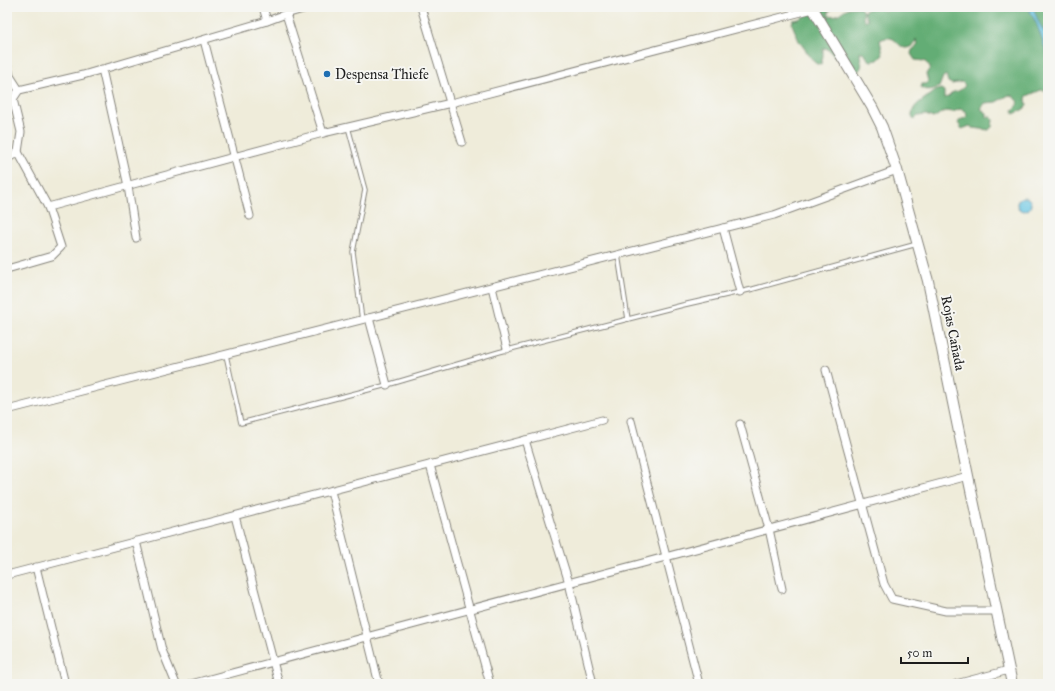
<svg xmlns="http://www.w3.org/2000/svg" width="1055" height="691" font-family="'IM FELL Great Primer',serif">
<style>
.forest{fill:#64ad74;stroke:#406448}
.water{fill:#65c5e3;stroke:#407080}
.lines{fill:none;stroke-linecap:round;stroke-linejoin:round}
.service-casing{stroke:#86847b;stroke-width:5.5}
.minor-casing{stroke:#86847b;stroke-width:9}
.secondary-casing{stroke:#86847b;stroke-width:12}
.service{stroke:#fff;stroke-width:3.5}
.minor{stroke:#fff;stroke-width:7}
.secondary{stroke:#fff;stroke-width:10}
.poi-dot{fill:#1f6fb2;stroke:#f6f6f2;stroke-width:1.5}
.labels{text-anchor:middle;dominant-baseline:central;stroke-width:4;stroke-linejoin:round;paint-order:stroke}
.poi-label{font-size:14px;fill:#1c1c1c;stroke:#f6f6f2;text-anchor:start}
.street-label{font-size:14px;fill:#1c1c1c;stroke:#f6f6f2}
</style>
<rect width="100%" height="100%" fill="#f6f6f2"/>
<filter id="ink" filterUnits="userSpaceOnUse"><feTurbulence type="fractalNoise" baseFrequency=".025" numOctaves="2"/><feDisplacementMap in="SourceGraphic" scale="8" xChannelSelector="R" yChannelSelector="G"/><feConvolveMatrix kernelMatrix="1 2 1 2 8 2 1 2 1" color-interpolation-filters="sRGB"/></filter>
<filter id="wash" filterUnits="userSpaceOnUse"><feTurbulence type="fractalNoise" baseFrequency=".012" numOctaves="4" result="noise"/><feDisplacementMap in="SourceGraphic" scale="16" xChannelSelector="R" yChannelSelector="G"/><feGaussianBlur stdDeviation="0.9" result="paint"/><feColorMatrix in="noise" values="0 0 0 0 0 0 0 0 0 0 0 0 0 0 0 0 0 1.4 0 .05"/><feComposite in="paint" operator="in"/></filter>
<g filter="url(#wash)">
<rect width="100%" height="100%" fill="#efecda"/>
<path class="forest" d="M809 7H835L828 12 829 15C838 18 841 11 848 8 851 7 855 7 859 7L863 11V18L865 21 868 19 866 18 864 11C870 7 879 7 885 11L889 7H1048V90H1041L1027 96 1026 99 1027 106 1024 109 1014 114 1013 110 1018 105V102L1013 96 1009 95 996 102 985 103 981 109 987 113V117H991L993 120 992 127 989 130 973 128 970 126 962 129 958 123 960 120 967 117 966 111 960 109 953 112 946 111 933 118 926 115 918 116 915 119 912 117C911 107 920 102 927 97 933 94 934 90 941 89L944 91V98L948 97 953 92C958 92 963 89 965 85L962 82 952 84 948 82 946 75 943 77 939 87C933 90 927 91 921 88L922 84H926L928 81 926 74 930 68C926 60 923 61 915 60L911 54 912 50 918 45 916 39 915 44C896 58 901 30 880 40L883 55 878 60 871 61 868 59 863 52H860C860 64 866 65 855 74L826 48 823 49V56L821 64H817L814 62 799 41 792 24 793 20C802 19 805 16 809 7Z"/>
<g class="water">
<polygon points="1028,7 1033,7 1038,21 1048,39 1048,57 1037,25"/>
<circle cx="1024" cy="204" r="7"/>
</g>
</g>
<g filter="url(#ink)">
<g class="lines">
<defs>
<g id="service">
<polyline points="348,127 365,190 353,252 362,320"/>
<polyline points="618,255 628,319"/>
<polyline points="226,355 241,423 387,385 499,352 683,305 753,289 917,244"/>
</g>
<g id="minor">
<polyline points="263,7 267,21"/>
<polyline points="421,7 462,142"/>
<polyline points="286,14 323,133"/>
<polyline points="204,40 250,216"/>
<polyline points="7,63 10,76 19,90"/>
<polyline points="102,69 128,186 136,238"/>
<polyline points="18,152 48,207"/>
<polyline points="7,159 18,152 21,132 13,99 19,90 83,75 267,21 286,14 310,7"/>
<polyline points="723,228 740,292"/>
<polyline points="7,269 52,256 61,247 48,207 323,133 451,103 813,9"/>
<polyline points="492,287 507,349"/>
<polyline points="369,318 387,385"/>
<polyline points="826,370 884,584 892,599 946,611 996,611"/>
<polyline points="7,410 774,215 897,170"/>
<polyline points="631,421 699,684"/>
<polyline points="740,424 769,529 782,589"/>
<polyline points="525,440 569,583 593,684"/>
<polyline points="430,465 490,684"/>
<polyline points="331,491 379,684"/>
<polyline points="235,516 279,684"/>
<polyline points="136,541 162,650 176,684"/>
<polyline points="36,567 65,684"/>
<polyline points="7,575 602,420"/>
<polyline points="191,684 968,476"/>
<polyline points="956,684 1009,670"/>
</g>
<polyline id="secondary" points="812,7 872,107 882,127 897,170 928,281 968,476 1012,684"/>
</defs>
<use href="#service" class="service-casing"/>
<use href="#minor" class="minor-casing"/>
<use href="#secondary" class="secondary-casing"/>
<use href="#service" class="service"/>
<use href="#minor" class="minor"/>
<use href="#secondary" class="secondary"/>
</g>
</g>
<circle class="poi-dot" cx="327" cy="74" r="4"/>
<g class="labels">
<g class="poi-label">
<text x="335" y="74">Despensa Thiefe</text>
</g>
<g class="street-label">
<text transform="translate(953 333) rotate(79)">Rojas Cañada</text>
</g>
</g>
<rect width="1055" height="691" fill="none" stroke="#f6f6f2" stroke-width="24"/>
<path d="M901 657v6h67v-6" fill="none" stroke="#1c1c1c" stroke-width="2"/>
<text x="907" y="657" font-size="12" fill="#1c1c1c" stroke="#f6f6f2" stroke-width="3" paint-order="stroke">50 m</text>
</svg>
